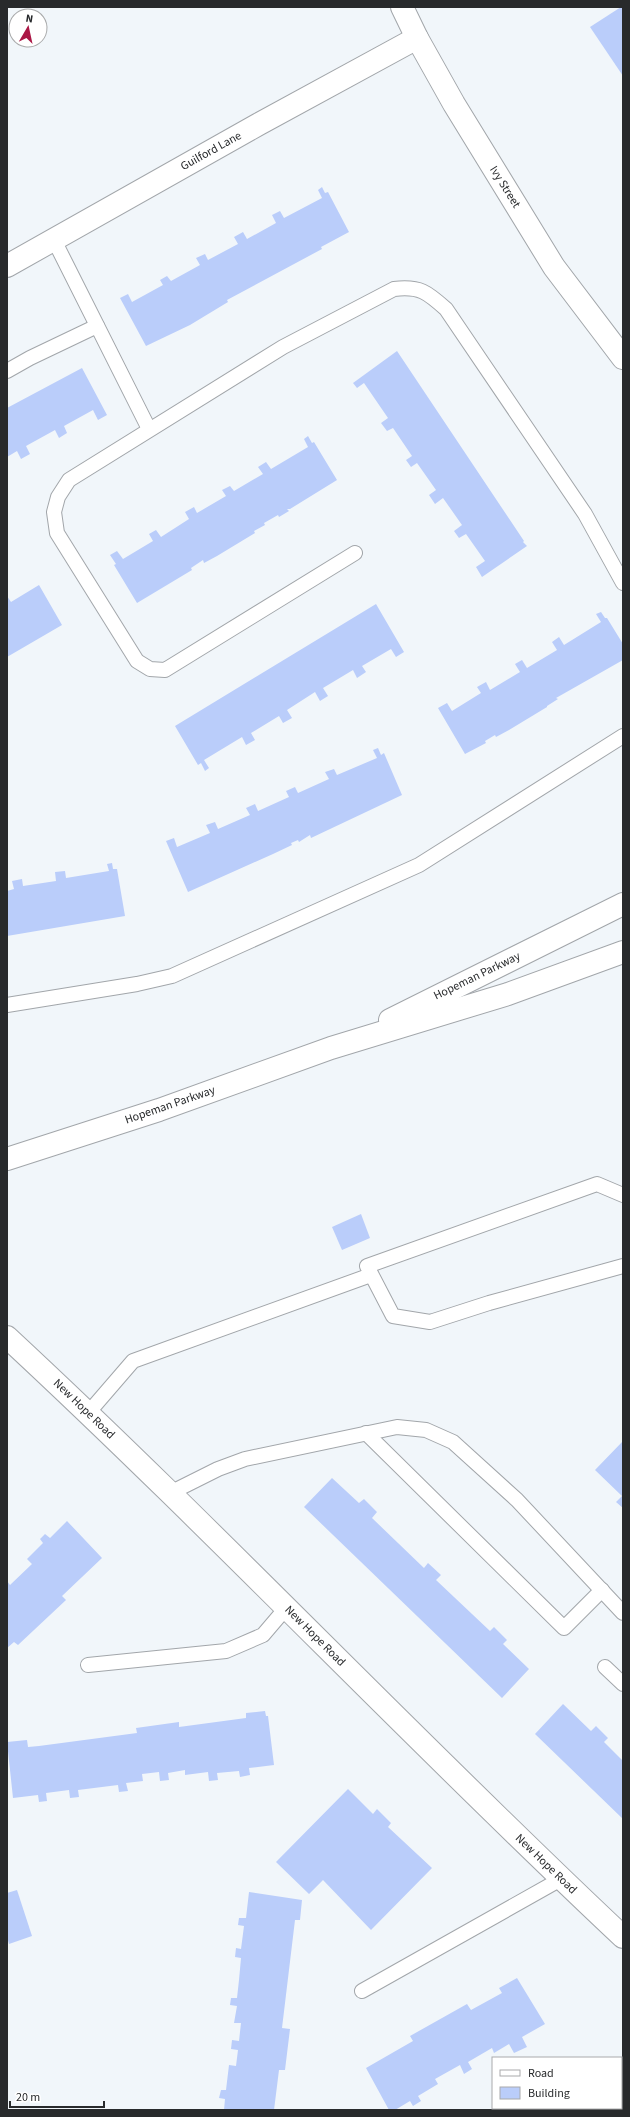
<svg xmlns="http://www.w3.org/2000/svg" width="630" height="2117" font-family="'Source Sans 3',sans-serif">
<style>
.building{fill:#bacdfa}
.lines{fill:none;stroke-linecap:round;stroke-linejoin:round}
.service-casing{stroke:#a2a6aa;stroke-width:16}
.minor-casing{stroke:#a2a6aa;stroke-width:24}
.tertiary-casing{stroke:#a2a6aa;stroke-width:24}
.secondary-casing{stroke:#a2a6aa;stroke-width:24}
.service{stroke:#fff;stroke-width:14}
.minor{stroke:#fff;stroke-width:22}
.tertiary{stroke:#fff;stroke-width:22}
.secondary{stroke:#fff;stroke-width:22}
.labels{text-anchor:middle;dominant-baseline:central;stroke-width:3;stroke-linejoin:round;paint-order:stroke}
.street-label{font-size:12px;fill:#282a2c;stroke:#fff}
</style>
<rect width="100%" height="100%" fill="#f1f6fa"/>
<g class="building">
<polygon points="621,7 623,7 623,76 590,27"/>
<polygon points="322,187 325,193 328,192 349,232 321,247 322,249 227,300 228,302 190,325 146,346 120,298 128,294 132,302 163,285 160,280 167,276 171,281 200,265 196,258 205,254 208,260 238,244 234,237 243,232 247,239 276,223 272,215 280,211 284,218 322,198 318,190"/>
<polygon points="397,351 524,541 523,542 527,546 482,577 476,567 485,561 466,534 459,538 454,531 462,525 443,498 435,504 429,495 436,490 417,463 411,467 406,460 412,456 393,428 387,431 381,423 388,418 364,383 357,388 353,383"/>
<polygon points="82,368 107,415 98,420 93,410 64,426 67,433 59,438 55,430 26,446 30,454 21,459 17,451 7,457 7,408"/>
<polygon points="308,436 312,443 314,442 337,480 290,509 287,509 289,511 279,517 278,515 264,523 265,525 254,531 255,533 217,556 204,563 203,560 191,568 192,570 137,603 114,565 116,564 110,555 117,551 123,559 153,541 149,534 156,530 161,537 189,519 185,512 194,507 197,513 226,496 222,490 230,486 234,491 263,474 258,467 266,462 271,469 308,447 304,439"/>
<polygon points="39,585 62,625 7,657 7,596 11,602"/>
<polygon points="376,604 404,652 396,657 391,649 362,666 366,672 357,678 353,670 323,688 328,696 320,701 315,692 287,710 292,718 283,723 279,716 251,733 255,740 246,745 242,737 204,760 209,768 205,771 201,763 198,765 175,726"/>
<polygon points="601,612 605,618 607,618 623,644 623,660 556,698 558,699 547,706 547,707 509,730 496,737 495,735 485,741 486,743 465,754 438,708 447,703 452,711 481,693 477,687 486,682 490,690 520,672 515,664 522,660 527,668 557,650 552,642 559,637 564,645 601,622 596,614"/>
<polygon points="378,748 381,755 384,753 402,795 311,838 310,835 299,842 298,840 291,843 292,845 273,854 188,892 166,841 174,838 177,847 210,833 206,825 215,822 218,829 250,815 246,808 255,804 258,811 289,797 286,791 295,787 298,793 329,779 325,772 334,769 337,775 377,758 373,750"/>
<polygon points="112,863 113,869 117,869 125,916 7,936 7,891 14,889 12,881 22,879 23,886 56,881 55,872 65,871 66,878 109,871 107,864"/>
<polygon points="361,1214 370,1238 342,1250 332,1227"/>
<polygon points="623,1441 623,1508 616,1502 622,1496 595,1470"/>
<polygon points="332,1478 359,1503 364,1499 377,1512 372,1518 424,1568 428,1563 441,1575 436,1580 490,1631 494,1627 507,1640 503,1644 529,1669 502,1698 304,1507"/>
<polygon points="67,1521 102,1558 62,1596 66,1600 18,1645 14,1642 7,1648 7,1581 10,1585 32,1564 27,1559 43,1543 40,1539 45,1534 50,1538"/>
<polygon points="563,1704 591,1731 596,1726 608,1738 604,1742 623,1761 623,1819 535,1734"/>
<polygon points="265,1711 266,1716 268,1716 274,1765 249,1768 250,1775 240,1777 239,1771 217,1773 218,1780 209,1781 208,1772 185,1775 185,1770 168,1773 169,1780 160,1781 159,1772 142,1774 143,1781 126,1783 128,1791 119,1792 118,1785 78,1790 79,1797 70,1798 69,1790 46,1793 47,1801 39,1802 38,1795 13,1798 7,1742 27,1740 28,1747 39,1746 137,1733 136,1728 179,1722 179,1727 246,1718 246,1713"/>
<polygon points="348,1789 373,1814 377,1809 391,1823 388,1827 432,1868 371,1930 323,1880 309,1894 276,1862"/>
<polygon points="17,1890 32,1936 9,1944 7,1937 7,1893"/>
<polygon points="249,1892 302,1900 300,1920 295,1920 282,2028 290,2029 285,2070 279,2070 274,2110 224,2110 225,2099 219,2098 221,2090 226,2090 229,2065 236,2066 238,2050 231,2049 232,2040 239,2041 241,2023 234,2023 237,2006 230,2005 231,1998 237,1998 239,1980 241,1958 235,1957 236,1948 241,1949 244,1926 238,1925 239,1918 246,1918"/>
<polygon points="517,1978 545,2024 522,2037 527,2047 514,2053 509,2044 494,2053 492,2048 468,2062 472,2069 464,2074 460,2065 435,2079 438,2084 418,2096 421,2101 413,2106 410,2101 395,2110 389,2110 366,2068 413,2041 410,2036 467,2004 471,2010 502,1993 499,1988"/>
<polygon points="623,2101 623,2110 613,2110 621,2108"/>
</g>
<g class="lines">
<defs>
<g id="service">
<polyline points="54,240 149,429"/>
<polyline points="7,371 30,358 97,326"/>
<path d="M355 553 165 670 150 669 137 661 57 533 54 512 58 497 69 480 283 347 394 289C420 286 427 292 446 309L585 514 623 583"/>
<polyline points="7,1005 137,984 172,976 419,865 623,736"/>
<polyline points="623,1195 597,1184 367,1266 393,1316 430,1322 489,1303 623,1266"/>
<polyline points="89,1412 133,1361 371,1275"/>
<polyline points="366,1433 564,1628 602,1590"/>
<polyline points="170,1493 218,1469 245,1459 397,1427 426,1430 453,1442 517,1500 623,1613"/>
<polyline points="88,1665 226,1651 263,1635 286,1608"/>
<polyline points="605,1667 623,1684"/>
<polyline points="362,1991 561,1879"/>
<polyline points="621,2081 623,2079"/>
<polyline points="587,2110 590,2108"/>
</g>
<path id="minor" d="M7 1337C217 1532 414 1741 623 1937"/>
<polyline id="tertiary" points="7,266 259,124 417,38"/>
<g id="secondary">
<polyline points="402,7 417,38 454,104 554,267 623,358"/>
<polyline points="390,1020 623,904"/>
<polyline points="7,1159 159,1110 331,1048 508,994 623,952"/>
</g>
</defs>
<use href="#service" class="service-casing"/>
<use href="#minor" class="minor-casing"/>
<use href="#tertiary" class="tertiary-casing"/>
<use href="#secondary" class="secondary-casing"/>
<use href="#service" class="service"/>
<use href="#minor" class="minor"/>
<use href="#tertiary" class="tertiary"/>
<use href="#secondary" class="secondary"/>
</g>
<g class="labels">
<g class="street-label">
<text transform="translate(211 151) rotate(-29)">Guilford Lane</text>
<text transform="translate(505 187) rotate(58)">Ivy Street</text>
<text transform="translate(477 976) rotate(-26)">Hopeman Parkway</text>
<text transform="translate(170 1105) rotate(-19)">Hopeman Parkway</text>
<text transform="translate(84 1409) rotate(44)">New Hope Road</text>
<text transform="translate(315 1636) rotate(45)">New Hope Road</text>
<text transform="translate(546 1864) rotate(44)">New Hope Road</text>
</g>
</g>
<rect width="630" height="2117" fill="none" stroke="#282a2c" stroke-width="16"/>
<rect x="492" y="2057" width="130" height="52" fill="#ffffff" stroke="#a9aaab"/>
<rect x="500" y="2070" width="20" height="6" fill="#ffffff" stroke="#a9aaab"/>
<text x="528" y="2077" font-size="12" fill="#282a2c">Road</text>
<rect x="500" y="2087" width="20" height="12" fill="#bacdfa" stroke="#a9aaab"/>
<text x="528" y="2097" font-size="12" fill="#282a2c">Building</text>
<g transform="translate(28 28) rotate(9)"><circle r="19" fill="#ffffff" stroke="#a9aaab"/>
<path d="M0-3L7 15L0 10L-7 15Z" fill="#ab1645"/>
<text y="-6" font-size="11" font-weight="bold" text-anchor="middle" fill="#282a2c">N</text>
</g>
<path d="M10 2101v6h94v-6" fill="none" stroke="#282a2c" stroke-width="2"/>
<text x="16" y="2101" font-size="12" fill="#282a2c" stroke="#ffffff" stroke-width="3" paint-order="stroke">20 m</text>
</svg>
